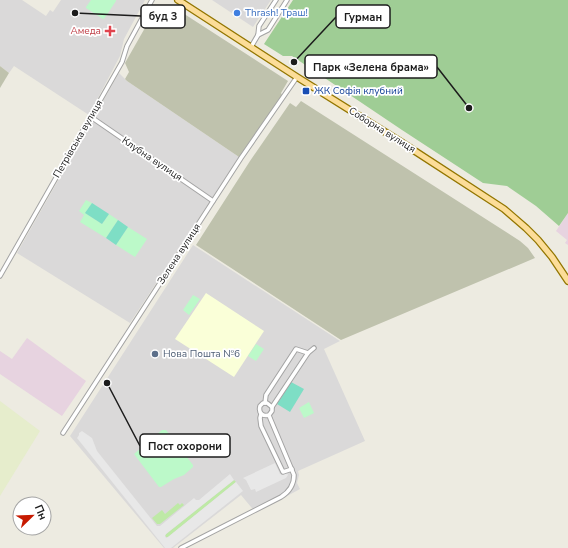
<svg xmlns="http://www.w3.org/2000/svg" width="568" height="548" font-family="'Nunito Sans',sans-serif">
<style>
.residential{fill:#dad9d9}
.industrial{fill:#e7d3e0}
.education{fill:#faffd8}
.construction{fill:#bfc2ad}
.farmland{fill:#e6edcc}
.grass{fill:#bee9a6}
.forest{fill:#9fcd95}
.park{fill:#bcf9c9}
.pitch{fill:#7edec5}
.parking{fill:#e8e8e8}
.lines{fill:none;stroke-linecap:round;stroke-linejoin:round}
.minor-casing{stroke:#a3a3a3;stroke-width:5.5}
.primary-casing{stroke:#937600;stroke-width:8}
.minor{stroke:#fff;stroke-width:3.5}
.primary{stroke:#fcdd98;stroke-width:5.5}
.shop-dot{fill:#3f7fe0;stroke:#fff;stroke-width:1.5}
.health-dot{fill:#e0444e;stroke:#fff;stroke-width:1.5}
.transit-dot{fill:#1a4fb4;stroke:#fff;stroke-width:1.5}
.service-dot{fill:#5c6f8a;stroke:#fff;stroke-width:1.5}
.labels{text-anchor:middle;dominant-baseline:central;stroke-width:3.5;stroke-linejoin:round;paint-order:stroke}
.shop-label{font-size:10px;fill:#366cbe;stroke:#fff;text-anchor:start}
.health-label{font-size:10px;fill:#be3a42;stroke:#fff;text-anchor:end}
.transit-label{font-size:10px;fill:#164399;stroke:#fff;text-anchor:start}
.street-label{font-size:10px;fill:#1c1c1c;stroke:#fff}
.service-label{font-size:10px;fill:#4e5e75;stroke:#fff;text-anchor:start}
.leader{fill:none;stroke:#1c1c1c;stroke-width:1.5}
.callout-dot{fill:#1c1c1c;stroke:#fff;stroke-width:1.5}
.callout{fill:#fff;stroke:#1c1c1c;stroke-width:1.5}
.callout-label{font-size:11px;text-anchor:middle;font-weight:bold;fill:#1c1c1c}
</style>
<rect width="100%" height="100%" fill="#edebe1"/>
<g class="residential">
<polygon points="0,0 22,0 46,16 50,10 53,12 61,0 145,0 124,39 120,56 89,115 14,66 9,73 0,66"/>
<polygon points="212,0 271,0 253,27"/>
<polygon points="119,73 127,81 239,157 130,323 17,253"/>
<polygon points="193,245 340,341 324,349 365,441 298,471 299,475 297,483 300,489 256,513 241,495 173,548 164,548 70,436"/>
</g>
<g class="industrial">
<polygon points="568,213 568,245 565,243 567,240 556,231"/>
<polygon points="27,338 86,381 62,416 0,374 0,351 12,359"/>
</g>
<polygon class="education" points="206,293 264,331 234,377 175,339"/>
<g class="construction">
<polygon points="158,5 171,13 175,8 288,81 281,93 282,95 239,157 127,81 125,79 129,72 125,63"/>
<polygon points="0,66 9,73 0,88"/>
<polygon points="301,101 520,241 528,248 535,258 341,340 196,245 250,161 290,103 296,107"/>
</g>
<polygon class="farmland" points="0,401 40,431 0,496"/>
<g class="grass">
<polygon points="234,480 236,482 168,537 166,537 165,535"/>
<polygon points="178,503 180,505 182,503 184,505 160,524 157,524 152,518 162,510 165,514"/>
</g>
<polygon class="forest" points="293,0 568,0 568,213 559,226 536,206 507,186 483,183 402,130 292,56 283,56 264,44"/>
<g class="park">
<polygon points="91,0 116,0 116,1 104,19 103,19 86,8 86,7"/>
<polygon points="86,200 92,203 85,213 102,224 109,214 118,220 106,238 80,222 84,215 79,211"/>
<polygon points="128,227 147,239 135,257 116,245"/>
<polygon points="193,295 200,299 189,315 183,310"/>
<polygon points="256,344 264,349 256,361 248,356"/>
<polygon points="309,402 314,413 304,418 299,408"/>
<polygon points="162,430 166,430 193,465 193,467 184,475 174,479 161,487 159,487 134,454"/>
</g>
<g class="pitch">
<polygon points="92,203 109,214 102,224 85,213"/>
<polygon points="118,220 128,227 116,245 106,238"/>
<polygon points="291,382 304,389 290,412 277,404"/>
</g>
<g class="parking">
<polygon points="82,431 92,438 97,451 157,526 160,526 194,498 196,500 199,500 230,474 234,480 166,534 165,536 166,538 168,537 236,482 243,491 171,548 165,548 77,438 79,435 79,433"/>
<polygon points="275,463 280,474 286,471 288,475 286,478 256,492 255,489 251,490 246,480 243,478"/>
</g>
<g class="lines">
<defs>
<g id="minor">
<polyline points="258,35 268,30 287,0"/>
<polyline points="251,47 258,35 259,26 276,0"/>
<polyline points="91,117 213,201"/>
<polyline points="0,276 122,62 127,46 152,0"/>
<polyline points="265,403 266,395 296,349 308,353"/>
<polyline points="272,407 308,353 314,348"/>
<polyline points="261,414 260,418 261,426 283,472 292,469"/>
<polyline points="63,433 241,158 297,77"/>
<path d="M181 548 281 497C289 492 294 485 294 475L270 418 269 415 272 411V407L267 403H263L260 406C258 413 263 417 269 415"/>
</g>
<polyline id="primary" points="178,0 297,77 401,142 504,209 526,228 538,240 552,257 568,281"/>
</defs>
<use href="#minor" class="minor-casing"/>
<use href="#primary" class="primary-casing"/>
<use href="#minor" class="minor"/>
<use href="#primary" class="primary"/>
</g>
<circle class="shop-dot" cx="237" cy="13" r="4"/>
<path class="health-dot" d="M108 25h4v4h4v4h-4v4h-4v-4h-4v-4h4z"/>
<rect class="transit-dot" x="302" y="87" width="8" height="8" rx="2"/>
<circle class="service-dot" cx="155" cy="354" r="4"/>
<g class="labels">
<g class="shop-label">
<text x="245" y="13">Thrash! Траш!</text>
</g>
<g class="health-label">
<text x="101" y="31">Амеда</text>
</g>
<g class="transit-label">
<text x="314" y="91">ЖК Софія клубний</text>
</g>
<g class="street-label">
<text transform="translate(382 130) rotate(32)">Соборна вулиця</text>
<text transform="translate(78 139) rotate(-60)">Петрівська вулиця</text>
<text transform="translate(152 159) rotate(34)">Клубна вулиця</text>
<text transform="translate(179 254) rotate(-57)">Зелена вулиця</text>
</g>
<g class="service-label">
<text x="163" y="354">Нова Пошта №6</text>
</g>
</g>
<path class="leader" d="M75 13L141 16M294 62L336 17M469 108L437 67M107 383L140 446"/>
<g class="callout-dot">
<circle cx="75" cy="13" r="4"/>
<circle cx="294" cy="62" r="4"/>
<circle cx="469" cy="108" r="4"/>
<circle cx="107" cy="383" r="4"/>
</g>
<g class="callout">
<rect x="141" y="5" width="44" height="23" rx="4"/>
<rect x="336" y="5" width="54" height="23" rx="4"/>
<rect x="305" y="55" width="132" height="23" rx="4"/>
<rect x="140" y="434" width="90" height="23" rx="4"/>
</g>
<g class="callout-label">
<text x="163" y="20">буд 3</text>
<text x="363" y="21">Гурман</text>
<text x="371" y="71">Парк «Зелена брама»</text>
<text x="185" y="450">Пост охорони</text>
</g>
<g transform="translate(32 516) rotate(67)"><circle r="19" fill="#ffffff" stroke="#a4a4a4"/>
<path d="M0-3L7 15L0 10L-7 15Z" fill="#c71a00"/>
<text y="-6" font-size="11" font-weight="bold" text-anchor="middle" fill="#1c1c1c">Пн</text>
</g>
</svg>
